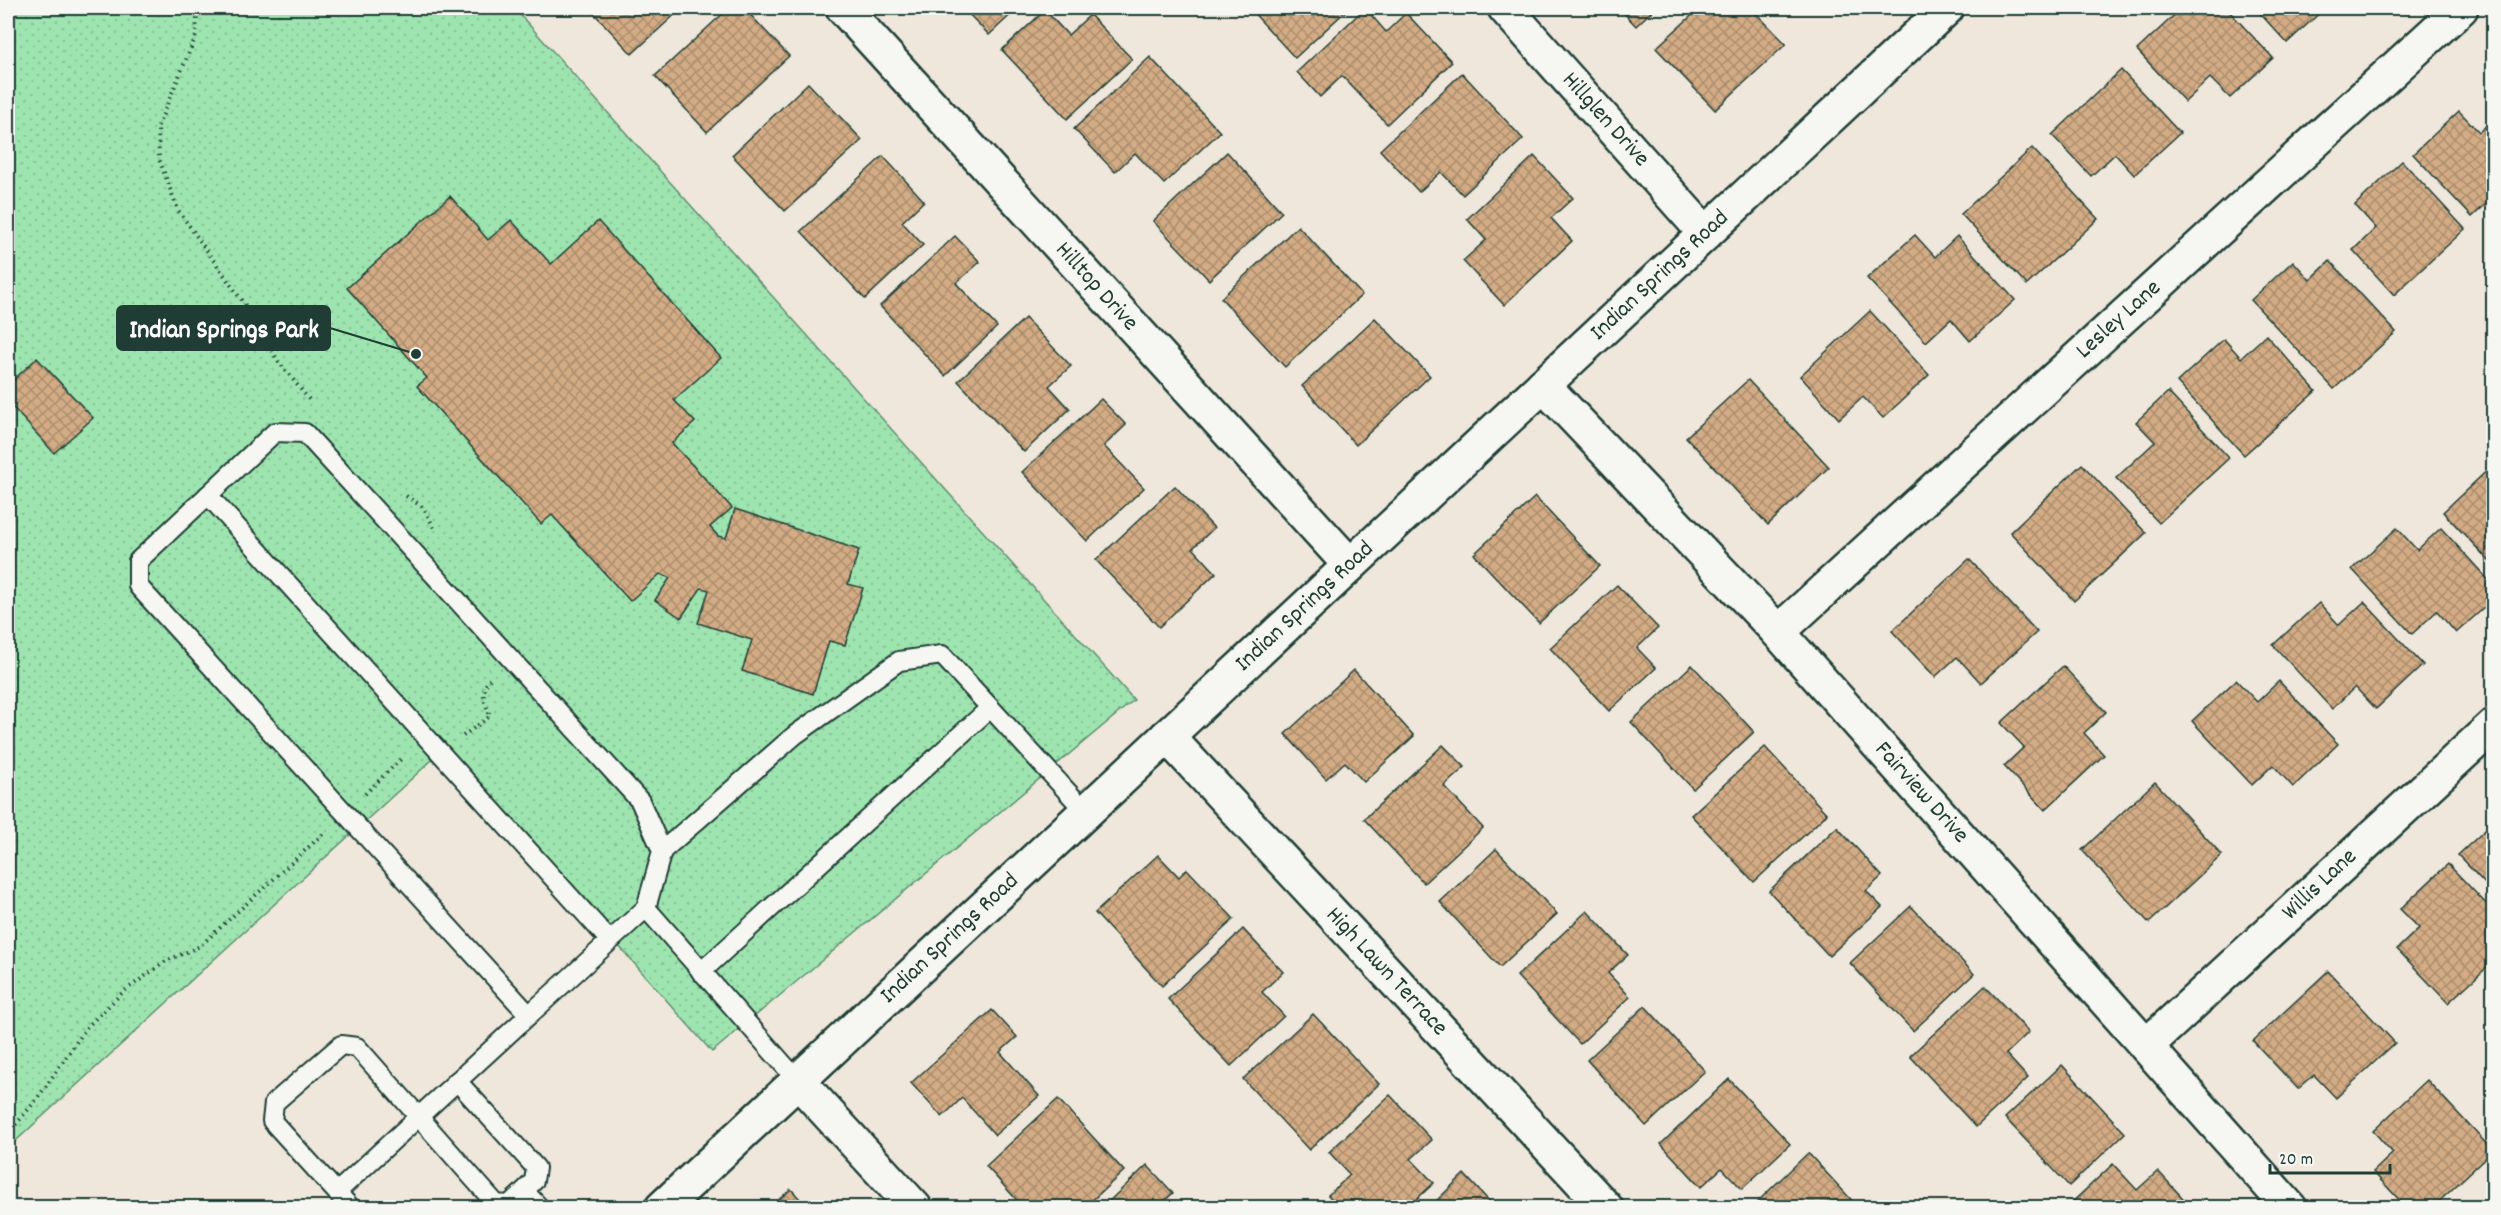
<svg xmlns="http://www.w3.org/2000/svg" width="2501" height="1215" font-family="Dekko,sans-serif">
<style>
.park{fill:url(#park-dots);stroke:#5e9072;stroke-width:1.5}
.building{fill:url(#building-cross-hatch);stroke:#1f3d34;stroke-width:1.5}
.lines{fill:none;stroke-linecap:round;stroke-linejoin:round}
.lane-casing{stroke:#1f3d34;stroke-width:22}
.street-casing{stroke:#1f3d34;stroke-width:38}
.secondary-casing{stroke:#1f3d34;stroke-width:38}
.path{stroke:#1f3d34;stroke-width:4;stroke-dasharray:1.5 4.5;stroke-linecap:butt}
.lane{stroke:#f6f6f2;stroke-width:18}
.street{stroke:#f6f6f2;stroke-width:33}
.secondary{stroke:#f6f6f2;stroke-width:33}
.labels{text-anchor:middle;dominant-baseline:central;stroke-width:4.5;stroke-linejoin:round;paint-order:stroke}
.street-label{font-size:24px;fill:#1f3d34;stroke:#f6f6f2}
.leader{fill:none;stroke:#1f3d34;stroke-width:2}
.callout-dot{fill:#1f3d34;stroke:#f6f6f2;stroke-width:2}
.callout{fill:#1f3d34;stroke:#1f3d34;stroke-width:2}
.callout-label{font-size:26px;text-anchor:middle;font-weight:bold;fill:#fff}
</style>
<defs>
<pattern id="park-dots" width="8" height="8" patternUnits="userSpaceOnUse" patternTransform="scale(1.5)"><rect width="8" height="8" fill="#9ee4b0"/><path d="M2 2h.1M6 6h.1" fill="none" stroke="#88c498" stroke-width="1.8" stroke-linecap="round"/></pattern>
<pattern id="building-cross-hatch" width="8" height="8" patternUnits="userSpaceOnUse" patternTransform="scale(1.5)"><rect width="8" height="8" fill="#d3ac85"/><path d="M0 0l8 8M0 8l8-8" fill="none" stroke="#ab8d6e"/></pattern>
</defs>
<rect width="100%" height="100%" fill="#efe7dc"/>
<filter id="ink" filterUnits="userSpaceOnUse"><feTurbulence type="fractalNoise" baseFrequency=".0167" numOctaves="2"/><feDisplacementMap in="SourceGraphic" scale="12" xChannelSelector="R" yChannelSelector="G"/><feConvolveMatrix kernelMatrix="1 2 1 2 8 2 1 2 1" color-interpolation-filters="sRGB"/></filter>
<g filter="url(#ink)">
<polygon class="park" points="8,8 514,8 1134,700 712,1052 445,748 8,1148"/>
<g class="building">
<polygon points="589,8 682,8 632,54"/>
<polygon points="729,8 744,8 789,56 707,132 655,76"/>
<polygon points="963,8 1018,8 989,35"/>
<polygon points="1252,8 1349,8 1295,58 1250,9"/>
<polygon points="1365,8 1386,32 1406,13 1452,62 1387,124 1342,76 1320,97 1297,72"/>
<polygon points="1619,8 1655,8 1636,26"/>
<polygon points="1700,8 1751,8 1786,44 1715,110 1656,48"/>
<polygon points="2182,8 2226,8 2273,58 2230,98 2210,78 2185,102 2137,50"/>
<polygon points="2255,8 2325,8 2287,43"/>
<polygon points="1045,10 1068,35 1090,15 1132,59 1067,119 1002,50"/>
<polygon points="1150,57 1220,132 1164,184 1135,153 1115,172 1074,129"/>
<polygon points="2121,70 2180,133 2134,175 2115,154 2091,176 2052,135"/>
<polygon points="1462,73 1523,139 1463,195 1441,172 1419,192 1380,150"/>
<polygon points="808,83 862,140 785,211 732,155"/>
<polygon points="2459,111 2479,132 2494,119 2494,197 2472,217 2413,154"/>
<polygon points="2032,148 2098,219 2027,285 1961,214"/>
<polygon points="1227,152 1282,212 1209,280 1153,221"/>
<polygon points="883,156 924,201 902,222 923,245 865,299 801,231"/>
<polygon points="1534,156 1573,198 1551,218 1572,241 1504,305 1463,261 1486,240 1467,219"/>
<polygon points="2402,161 2465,229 2394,295 2353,250 2376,228 2355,205"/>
<polygon points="450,196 488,240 511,220 551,264 598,221 721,358 674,400 695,422 672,443 732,508 710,527 718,536 726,538 735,509 859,550 848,584 863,588 845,645 829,641 813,694 742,671 752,640 698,623 709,590 701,588 681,618 655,600 670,578 660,574 630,601 552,515 541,524 417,386 427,378 347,288"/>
<polygon points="1298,226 1362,295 1285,367 1221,298"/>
<polygon points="1915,235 1935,257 1957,236 2015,300 1970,341 1951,319 1926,342 1867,278"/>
<polygon points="955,236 980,262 956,283 997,327 945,376 880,306"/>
<polygon points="2293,261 2310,280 2330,261 2396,332 2334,389 2251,300"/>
<polygon points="1870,311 1929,375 1883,418 1863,397 1839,419 1800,376"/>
<polygon points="1025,318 1071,366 1049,386 1070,409 1024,452 958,381"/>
<polygon points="1375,318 1430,376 1356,445 1302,386"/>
<polygon points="2266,335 2316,391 2244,455 2177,382 2224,339 2241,358"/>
<polygon points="37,358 93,418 54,453 8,402 8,385"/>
<polygon points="1748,380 1829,467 1768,525 1686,437"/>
<polygon points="2168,392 2229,458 2159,523 2116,478 2155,442 2136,422"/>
<polygon points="1101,399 1126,425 1104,446 1144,488 1087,541 1022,472"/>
<polygon points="2082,464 2146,533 2074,601 2010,532"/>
<polygon points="2494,464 2494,566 2443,512"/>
<polygon points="1175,486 1214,528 1193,548 1216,573 1159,627 1096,560"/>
<polygon points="1535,497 1600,566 1539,623 1474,554"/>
<polygon points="2397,528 2417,550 2441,528 2494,586 2494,599 2456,633 2437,611 2412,634 2352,569"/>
<polygon points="1969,559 2037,632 1981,683 1957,657 1935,677 1892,631"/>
<polygon points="1617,585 1658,628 1637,648 1656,668 1609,711 1550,648"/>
<polygon points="2364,602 2423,665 2376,709 2355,687 2332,709 2273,645 2319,603 2339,625"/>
<polygon points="1692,665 1754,732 1693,789 1631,722"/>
<polygon points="2063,666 2106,712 2084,733 2104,755 2045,810 2004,766 2024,747 2001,723"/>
<polygon points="1354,670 1414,736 1364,782 1345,762 1326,779 1285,734"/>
<polygon points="2236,680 2257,702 2279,681 2338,744 2293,787 2273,765 2252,785 2192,721"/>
<polygon points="1443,745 1465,767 1444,786 1483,828 1424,883 1364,819"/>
<polygon points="1765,747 1827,814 1754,882 1691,815"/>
<polygon points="2155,782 2222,855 2149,923 2082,850"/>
<polygon points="2494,822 2494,893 2458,855"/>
<polygon points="1837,827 1882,876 1866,891 1882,907 1829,956 1769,891"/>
<polygon points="1496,849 1557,914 1500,967 1440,902"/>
<polygon points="1158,855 1179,877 1187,869 1234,919 1162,986 1095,913"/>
<polygon points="2448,864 2494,912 2494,961 2448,1003 2397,949 2419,928 2400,909"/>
<polygon points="1911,906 1974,974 1913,1031 1850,963"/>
<polygon points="1587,911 1628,955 1608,973 1630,997 1580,1044 1517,976"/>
<polygon points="1243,929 1283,972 1262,992 1284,1016 1231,1066 1168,999"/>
<polygon points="2328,971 2395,1043 2336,1098 2314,1075 2298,1089 2253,1041"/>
<polygon points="1985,986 2029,1032 2006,1054 2028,1078 1976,1127 1910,1056"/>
<polygon points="1645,1006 1705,1071 1646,1126 1587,1060"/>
<polygon points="992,1010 1017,1037 1000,1052 1039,1096 995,1135 962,1098 942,1117 911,1083"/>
<polygon points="1313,1014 1379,1084 1309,1150 1243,1079"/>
<polygon points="2062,1065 2125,1133 2069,1186 2005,1118"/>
<polygon points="1729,1079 1790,1144 1742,1189 1722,1168 1701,1187 1661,1144"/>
<polygon points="2427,1080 2493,1151 2432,1208 2407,1208 2373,1172 2393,1153 2373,1131"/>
<polygon points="1390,1095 1432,1140 1411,1159 1434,1183 1407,1208 1340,1208 1328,1195 1350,1175 1329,1152"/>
<polygon points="1058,1099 1124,1171 1084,1208 1024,1208 986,1166"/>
<polygon points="1808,1153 1859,1208 1751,1208"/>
<polygon points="2113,1164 2137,1190 2158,1171 2192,1208 2066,1208"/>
<polygon points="1147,1165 1173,1193 1157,1208 1102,1208"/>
<polygon points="1464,1174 1490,1202 1485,1208 1429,1208"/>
<polygon points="791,1189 808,1208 769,1208"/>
</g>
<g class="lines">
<defs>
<g id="lane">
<polyline points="208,495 610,941 529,1015"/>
<polyline points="662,851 795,735 899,661 942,655 1086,812"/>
<polyline points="610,941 646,908"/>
<polyline points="701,972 990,708"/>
<polyline points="457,1081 536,1168 534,1181 524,1191"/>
<polyline points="337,1192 529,1015 138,586 138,561 275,432 305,433 640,801 662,851 646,908 798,1081"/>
<polyline points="351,1208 272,1121 274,1103 341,1045 357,1047 496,1204 509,1205 524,1191 540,1208"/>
</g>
<g id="street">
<polyline points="843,8 1350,565"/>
<polyline points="1505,8 1705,233"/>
<polyline points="1543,385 1778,632 2290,1208"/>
<polyline points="1778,632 2461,8"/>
<polyline points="1167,736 1606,1208"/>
<polyline points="2146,1046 2494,725"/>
<polyline points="798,1081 915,1208"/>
</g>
<polyline id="secondary" points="662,1208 1947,8"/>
</defs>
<use href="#lane" class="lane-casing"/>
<use href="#street" class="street-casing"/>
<use href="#secondary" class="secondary-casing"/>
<g class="path">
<polyline points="192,8 197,15 196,36 158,126 159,159 178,210 255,319 278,361 311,402"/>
<polyline points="406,496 424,508 434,528"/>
<path d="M463 736 490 716C485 703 479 691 490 679"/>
<polyline points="365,794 403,757"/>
<polyline points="8,1134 37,1099 87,1027 123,992 166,961 200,946 323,834"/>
</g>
<use href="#lane" class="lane"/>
<use href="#street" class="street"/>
<use href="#secondary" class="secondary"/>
</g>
</g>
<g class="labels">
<g class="street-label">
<text transform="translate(1605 120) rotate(48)">Hillglen Drive</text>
<text transform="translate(1660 276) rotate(-43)">Indian Springs Road</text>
<text transform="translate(1096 287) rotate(48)">Hilltop Drive</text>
<text transform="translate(2119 320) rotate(-42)">Lesley Lane</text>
<text transform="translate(1305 607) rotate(-43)">Indian Springs Road</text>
<text transform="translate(1921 793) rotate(48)">Fairview Drive</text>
<text transform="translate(2320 885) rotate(-43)">Willis Lane</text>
<text transform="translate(950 939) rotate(-43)">Indian Springs Road</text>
<text transform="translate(1386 972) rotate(47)">High Lawn Terrace</text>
</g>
</g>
<path class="leader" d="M416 354L330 328"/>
<circle class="callout-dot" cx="416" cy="354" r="6"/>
<rect class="callout" x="117" y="306" width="213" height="44" rx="6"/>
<g class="callout-label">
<text x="224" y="337">Indian Springs Park</text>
</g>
<rect width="2501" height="1215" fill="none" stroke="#f6f6f2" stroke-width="30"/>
<rect x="15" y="15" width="2471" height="1185" fill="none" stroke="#1f3d34" stroke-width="2" filter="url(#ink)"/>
<path d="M2270 1164v9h120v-9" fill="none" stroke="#1f3d34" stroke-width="3"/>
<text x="2279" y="1164" font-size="18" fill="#1f3d34" stroke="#f6f6f2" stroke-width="4.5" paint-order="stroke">20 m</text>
</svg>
